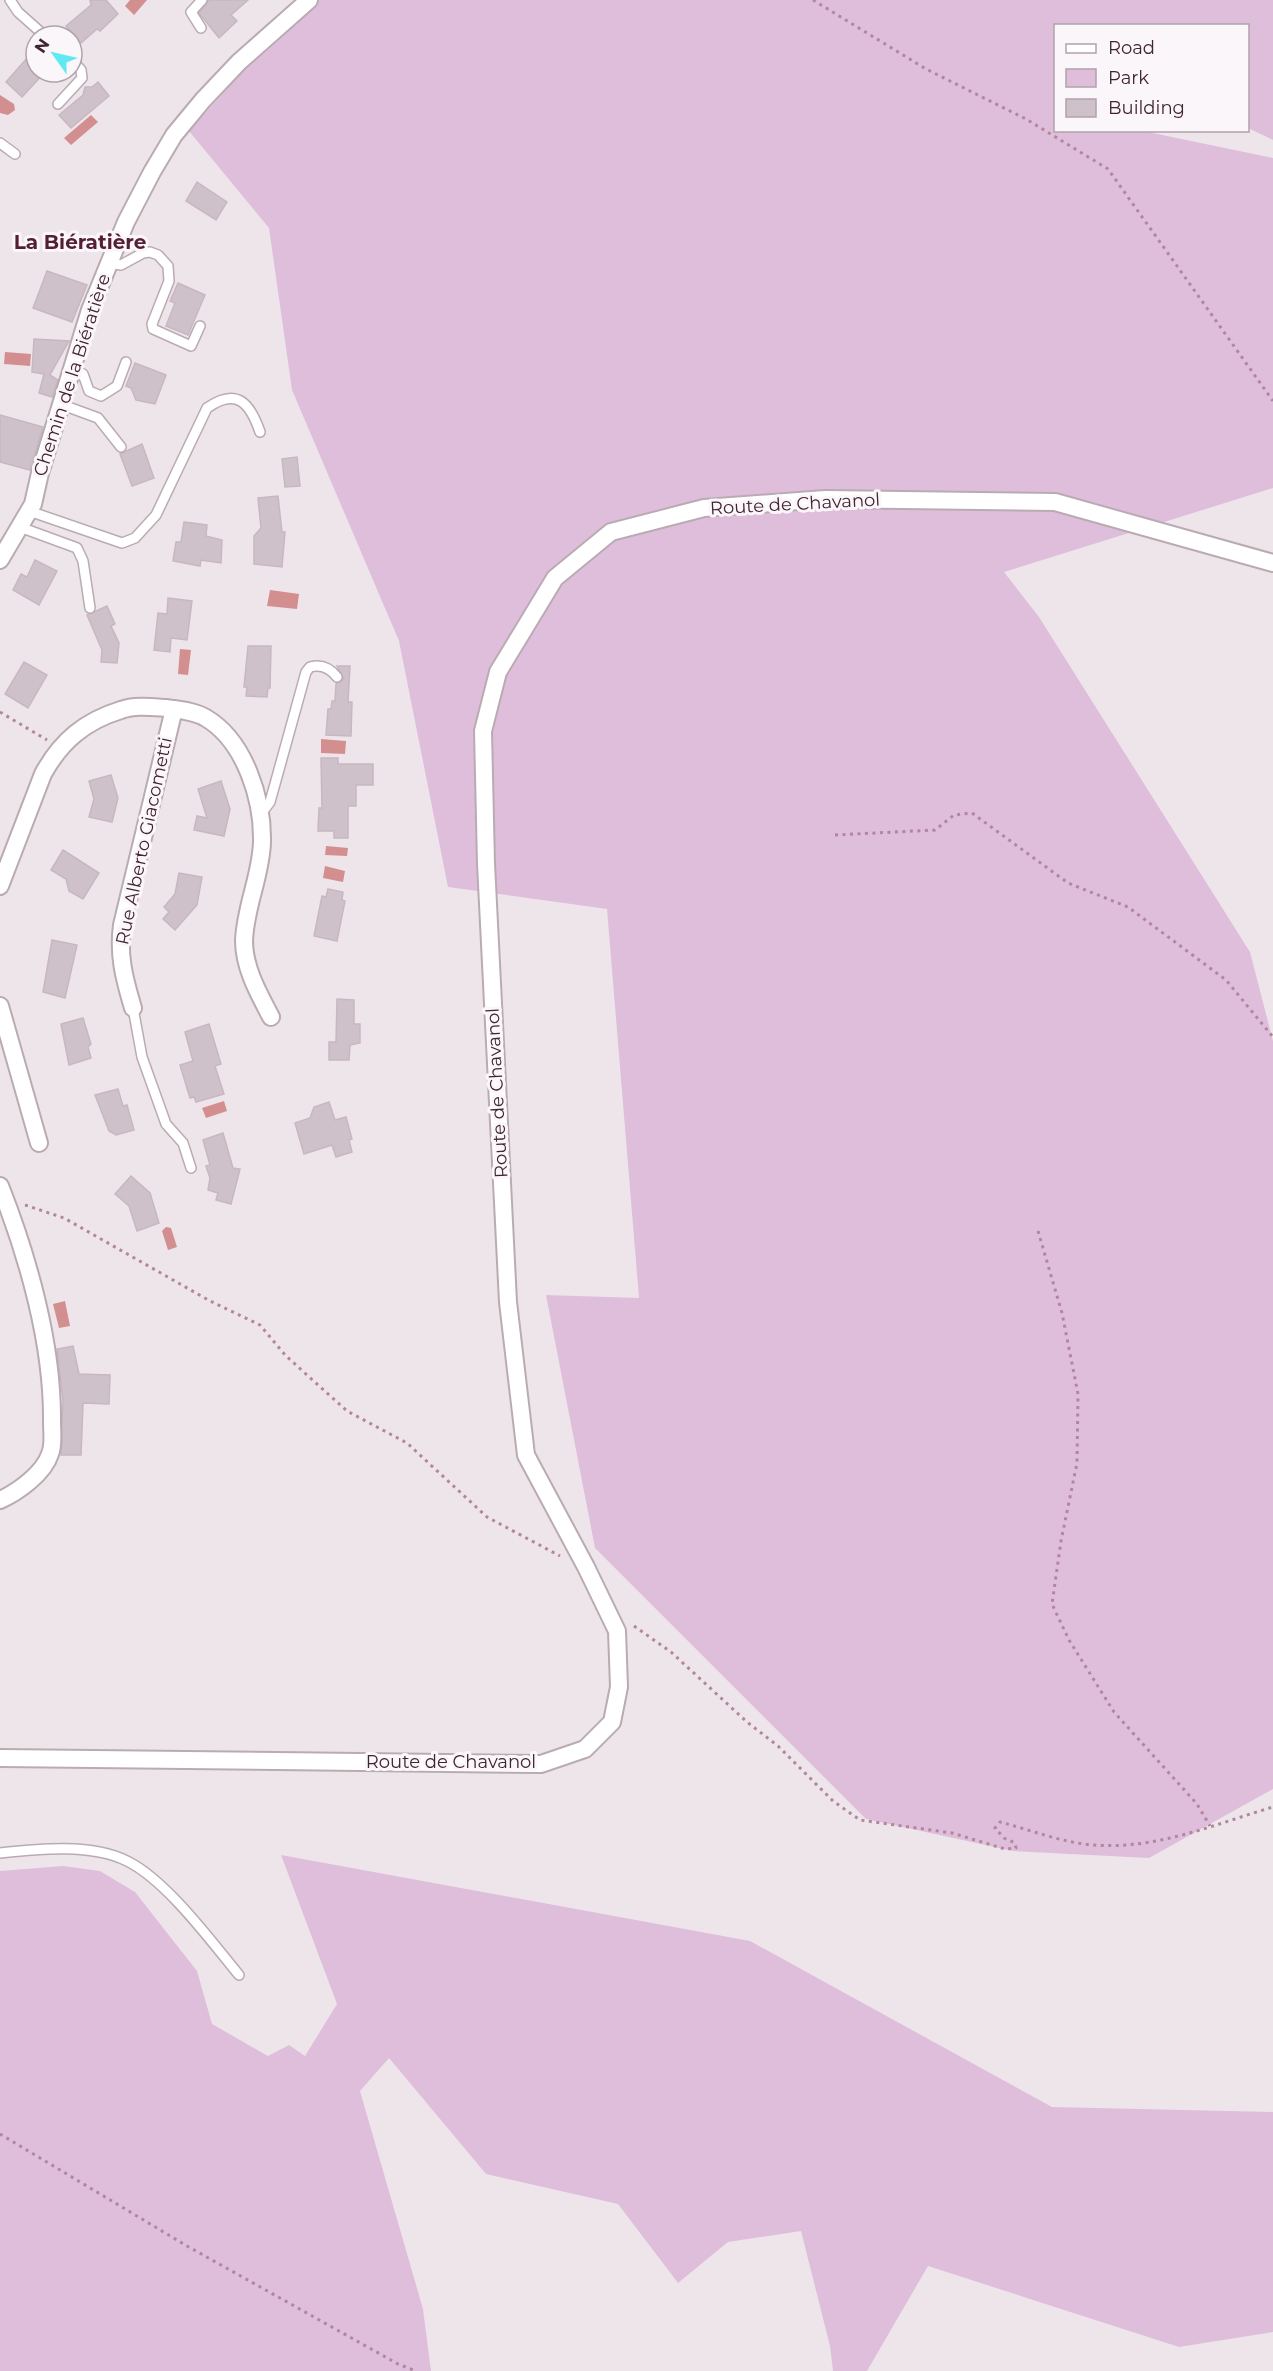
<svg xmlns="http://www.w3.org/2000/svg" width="1273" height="2371" font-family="Montserrat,sans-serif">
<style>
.green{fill:#dfbedc}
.water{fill:#d38e90}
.building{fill:#cfc1ca;stroke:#c8b7c1;stroke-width:1.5}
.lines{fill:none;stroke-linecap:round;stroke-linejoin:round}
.service-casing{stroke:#baabb3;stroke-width:12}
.minor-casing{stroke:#baabb3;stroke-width:20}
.tertiary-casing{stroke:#baabb3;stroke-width:20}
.path{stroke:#b2869c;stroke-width:3;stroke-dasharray:3 4.5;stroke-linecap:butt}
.service{stroke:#fff;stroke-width:9}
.minor{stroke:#fff;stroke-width:16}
.tertiary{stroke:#fff;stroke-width:16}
.labels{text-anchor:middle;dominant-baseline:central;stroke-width:6;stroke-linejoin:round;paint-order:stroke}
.street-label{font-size:18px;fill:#412431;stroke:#fbf6f9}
.neighbourhood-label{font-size:20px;font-weight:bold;fill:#541f35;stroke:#fbf6f9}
</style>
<rect width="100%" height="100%" fill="#eee5eb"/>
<g class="green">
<polygon points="308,0 1273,0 1273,140 1248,128 1248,26 1056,26 1056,130 1143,131 1273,158 1273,488 1004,572 1039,617 1250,952 1273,1041 1273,1789 1149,1858 1013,1851 866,1819 595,1548 546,1295 639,1298 607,909 448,887 399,641 292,390 269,228 189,131"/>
<polygon points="281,1855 750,1941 1052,2107 1273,2112 1273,2332 1179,2347 928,2266 867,2371 833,2371 830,2346 801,2231 728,2242 678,2283 618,2204 486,2174 389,2058 360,2091 423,2309 431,2371 0,2371 0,1871 63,1866 100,1871 135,1892 197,1971 212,2024 268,2056 289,2045 305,2056 337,2004"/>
</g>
<g class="water">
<polygon points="130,0 147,0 134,15 125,6"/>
<polygon points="0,95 14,104 15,110 8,115 0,113"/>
<polygon points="91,115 98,122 71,145 64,138"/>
<polygon points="5,352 31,354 30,366 4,364"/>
<polygon points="270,590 299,594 297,609 267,606"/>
<polygon points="180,649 191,650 188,675 178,674"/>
<polygon points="321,739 346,741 345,754 321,753"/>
<polygon points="326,846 348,848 347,856 325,855"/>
<polygon points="325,866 345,871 343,882 323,878"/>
<polygon points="224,1101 227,1111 206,1118 202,1108"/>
<polygon points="166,1227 171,1228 177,1247 168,1250 162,1231"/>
<polygon points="65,1301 70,1326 59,1328 53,1304"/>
</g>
<g class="building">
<polygon points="90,0 106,0 118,14 100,31 97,29 81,43 66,26 91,5"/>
<polygon points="209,0 248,0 231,15 237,21 219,38 199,13"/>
<polygon points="36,48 36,72 45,72 22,97 6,82"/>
<polygon points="98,82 109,96 71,128 59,115 83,95 85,87 92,87"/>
<polygon points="197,182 227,202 216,220 186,201"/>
<polygon points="47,271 87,285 72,322 33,308"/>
<polygon points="178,283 205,295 188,335 166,326 175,303 170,301"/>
<polygon points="34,339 69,341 50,375 58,380 52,397 39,393 44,374 32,372"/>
<polygon points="135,363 166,375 155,404 136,400 131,388 126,386"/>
<polygon points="0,415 43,427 30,470 0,462"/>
<polygon points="142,444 154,478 132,486 120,454"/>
<polygon points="297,457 300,486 285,487 282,459"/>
<polygon points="278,496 282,532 285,532 282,567 254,564 254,536 261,528 258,498"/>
<polygon points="184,522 207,525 206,536 222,540 221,563 201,560 200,566 173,561 176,542 181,542"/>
<polygon points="35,560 57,571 39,605 13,590 21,574 27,577"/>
<polygon points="168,598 192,601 187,640 171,638 170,652 154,650 158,613 167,614"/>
<polygon points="107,606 115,624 111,626 119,643 117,663 101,662 102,650 87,615"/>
<polygon points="248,646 271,646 270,688 268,688 267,697 246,696 247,687 244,687"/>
<polygon points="24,662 47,675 28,708 5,694"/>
<polygon points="337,666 350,666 348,702 352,702 351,736 326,735 328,709 331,709 332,701 335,701 336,684 344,679"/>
<polygon points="321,758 338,758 338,764 373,764 373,785 356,785 356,806 348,806 348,838 334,838 334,831 318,831 319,808 322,808"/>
<polygon points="111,775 118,798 112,822 89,817 94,799 89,781"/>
<polygon points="221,781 230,809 224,836 194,830 197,816 207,818 198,789"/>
<polygon points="63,850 99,873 83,899 69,891 66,879 51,870"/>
<polygon points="179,873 202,877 197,905 175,930 163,919 169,912 164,907 175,894"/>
<polygon points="328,889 343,892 342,900 345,901 337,941 314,936 322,896 326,897"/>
<polygon points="52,940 77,945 65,998 43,992"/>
<polygon points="337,999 354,1000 354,1024 360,1024 360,1043 350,1045 349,1060 329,1060 329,1042 336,1042"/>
<polygon points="83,1018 91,1044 88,1047 91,1058 69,1065 61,1024"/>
<polygon points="209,1024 221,1064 215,1066 224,1094 196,1102 194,1097 190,1098 180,1065 193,1061 185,1032"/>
<polygon points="118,1089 123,1106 127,1105 134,1130 116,1135 109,1131 95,1095"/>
<polygon points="329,1102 335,1120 346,1117 352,1139 349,1140 352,1152 336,1157 332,1145 304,1154 295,1123 310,1118 314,1107"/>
<polygon points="223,1133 233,1168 240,1169 231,1204 216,1200 218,1193 208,1190 210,1178 206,1166 210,1165 203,1140"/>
<polygon points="131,1176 150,1193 159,1223 137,1231 129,1206 115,1194"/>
<polygon points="73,1346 79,1374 110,1375 109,1404 83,1403 81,1455 61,1455 63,1400 57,1349"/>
</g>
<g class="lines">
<defs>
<g id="service">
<polyline points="10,0 18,12 45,36"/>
<polyline points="201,28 191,12 202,0"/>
<polyline points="58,104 82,78 81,70 72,60"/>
<polyline points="0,143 15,154"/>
<polyline points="108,263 121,265 143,253 150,252 158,255 168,266 169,281 152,324 153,329 191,346 200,326"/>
<polyline points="71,368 83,374 89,391 101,396 117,386 126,362"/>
<polyline points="60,404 98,418 121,447"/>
<path d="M29 511 122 543 135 538 156 515 207 408C237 387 250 403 260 432"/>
<polyline points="17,526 77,548 83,561 90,608"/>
<path d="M259 811 264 810 270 802 306 672 310 667C321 664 330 668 337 677"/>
<polyline points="133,1008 142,1057 166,1124 183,1143 191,1168"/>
<path d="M0 1853C38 1849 91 1843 127 1861 166 1880 211 1941 239 1975"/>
</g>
<g id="minor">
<polyline points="0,560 33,504 40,473 90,310 126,222 152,172 174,135 203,100 239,62 309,0"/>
<path d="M0 886 43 774C61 741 85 721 121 710 135 705 151 707 166 708 179 710 195 711 206 718 245 741 263 800 262 842 261 876 245 907 244 941 244 968 259 994 271 1017"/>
<polyline points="0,1006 39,1143"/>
<path d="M133 1008C124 978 118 955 122 925L174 709"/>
<path d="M0 1186C28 1257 53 1345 52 1422 52 1433 54 1445 50 1454 44 1473 18 1492 0 1500"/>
</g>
<polyline id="tertiary" points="0,1758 541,1764 585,1749 612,1722 619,1687 617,1631 586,1567 526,1455 508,1302 486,864 483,731 498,672 555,578 611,532 704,508 825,499 1055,502 1273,563"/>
</defs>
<use href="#service" class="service-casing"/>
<use href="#minor" class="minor-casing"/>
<use href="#tertiary" class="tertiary-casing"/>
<g class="path">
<polyline points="813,0 926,69 1026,119 1108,169 1273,401"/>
<polyline points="0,712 47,740"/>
<polyline points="835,835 935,830 954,815 972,813 1068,883 1128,907 1226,980 1273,1037"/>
<polyline points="25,1205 64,1218 210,1301 260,1325 286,1356 347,1411 407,1443 487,1517 560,1556"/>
<polyline points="1038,1231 1062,1313 1078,1394 1077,1463 1061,1541 1052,1604 1069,1640 1114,1712 1197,1804 1210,1826"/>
<path d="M634 1626 671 1652 747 1722 778 1746 833 1801 860 1820 952 1833 1005 1849 1016 1848 1015 1843 1004 1838 995 1828 1000 1822C1031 1830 1063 1843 1094 1845 1156 1850 1215 1824 1273 1807"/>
<polyline points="0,2134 187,2246 398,2364 416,2371"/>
</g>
<use href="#service" class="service"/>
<use href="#minor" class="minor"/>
<use href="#tertiary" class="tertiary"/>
</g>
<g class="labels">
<g class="street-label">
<text transform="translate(72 375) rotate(-72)">Chemin de la Biératière</text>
<text transform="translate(795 504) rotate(-3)">Route de Chavanol</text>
<text transform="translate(144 841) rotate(-78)">Rue Alberto Giacometti</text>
<text transform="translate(497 1093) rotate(-93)">Route de Chavanol</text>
<text x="451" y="1762">Route de Chavanol</text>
</g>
<g class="neighbourhood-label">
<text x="80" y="242">La Biératière</text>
</g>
</g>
<rect x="1054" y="24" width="195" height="108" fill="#fbf6f9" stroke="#b1a2a9" stroke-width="1.5"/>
<rect x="1066" y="44" width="30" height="9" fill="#ffffff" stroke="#b1a2a9" stroke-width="1.5"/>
<text x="1108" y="54" font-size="18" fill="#412431">Road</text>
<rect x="1066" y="69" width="30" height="18" fill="#dfbedc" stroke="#b1a2a9" stroke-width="1.5"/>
<text x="1108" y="84" font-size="18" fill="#412431">Park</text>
<rect x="1066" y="99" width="30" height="18" fill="#cfc1ca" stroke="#b1a2a9" stroke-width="1.5"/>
<text x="1108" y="114" font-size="18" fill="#412431">Building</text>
<g transform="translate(54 54) rotate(304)"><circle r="28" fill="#fbf6f9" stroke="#b1a2a9" stroke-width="1.5"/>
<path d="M0-4.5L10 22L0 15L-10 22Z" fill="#5fe9f3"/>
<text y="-9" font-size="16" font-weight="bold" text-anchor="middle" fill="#412431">N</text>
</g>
</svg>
